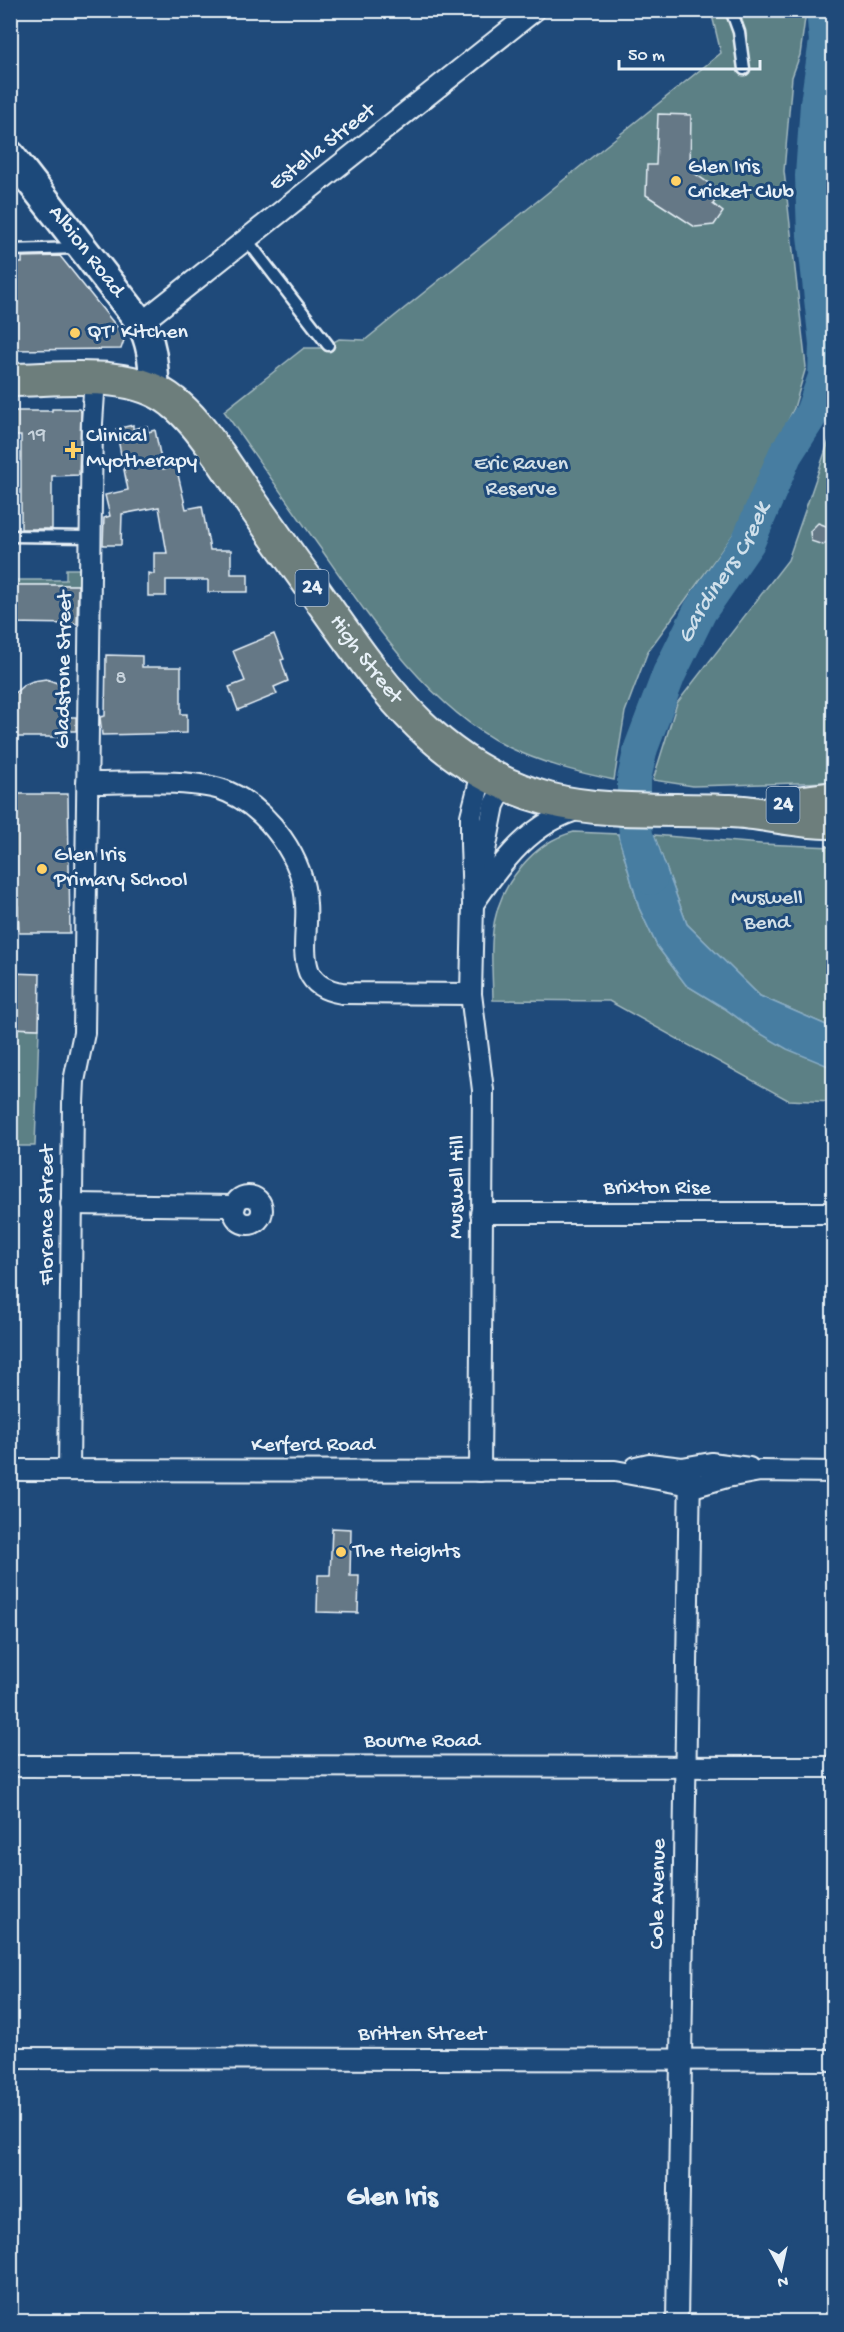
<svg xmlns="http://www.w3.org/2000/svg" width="844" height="2332" font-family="'Gochi Hand',sans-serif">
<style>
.green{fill:#5b8085;stroke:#a2b8be;stroke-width:1.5}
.water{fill:#467da1;stroke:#87abc4;stroke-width:1.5}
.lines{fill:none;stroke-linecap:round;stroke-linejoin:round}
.stream{stroke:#87abc4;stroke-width:6}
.river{stroke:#467da1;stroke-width:34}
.building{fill:#657886;stroke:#e8f1f8;stroke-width:1.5}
.service-casing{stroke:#e8f1f8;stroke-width:15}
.minor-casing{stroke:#e8f1f8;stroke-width:24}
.secondary-casing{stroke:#e8f1f8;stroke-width:33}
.primary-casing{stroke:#e8f1f8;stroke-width:36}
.service{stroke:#1f4a7a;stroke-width:10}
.minor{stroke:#1f4a7a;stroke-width:20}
.secondary{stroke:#1f4a7a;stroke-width:28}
.primary{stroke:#6d7e7c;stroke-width:32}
.poi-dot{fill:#ffd166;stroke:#1f4a7a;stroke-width:2}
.labels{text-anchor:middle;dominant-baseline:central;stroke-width:6;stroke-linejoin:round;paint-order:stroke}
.number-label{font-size:20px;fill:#c7d3dc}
.shield{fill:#1f4a7a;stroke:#acbfd2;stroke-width:1.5}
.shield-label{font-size:21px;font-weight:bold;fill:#e8f1f8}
.street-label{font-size:22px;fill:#e8f1f8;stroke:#1f4a7a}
.poi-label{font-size:22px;fill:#e8f1f8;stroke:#1f4a7a;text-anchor:start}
.park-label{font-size:22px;fill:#d3e0e7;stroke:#1f4a7a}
.water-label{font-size:24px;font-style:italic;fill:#d0e0eb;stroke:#1f4a7a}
.district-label{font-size:28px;font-weight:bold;fill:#e8f1f8;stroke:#1f4a7a}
</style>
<rect width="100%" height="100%" fill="#1f4a7a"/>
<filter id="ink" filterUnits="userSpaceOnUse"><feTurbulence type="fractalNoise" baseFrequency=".0167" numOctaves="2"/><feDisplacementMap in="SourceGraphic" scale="12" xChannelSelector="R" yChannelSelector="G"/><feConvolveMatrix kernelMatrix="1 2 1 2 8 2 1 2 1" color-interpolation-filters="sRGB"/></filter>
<g filter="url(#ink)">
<g class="green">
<path d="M711 11H806L800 55 792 77 784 171 806 367 794 408 735 532 648 651 625 712 614 780C576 772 541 763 506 746 428 706 370 619 321 549 288 503 256 457 224 411L304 348H323L339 339 365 340 721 53Z"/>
<polygon points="833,429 833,782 693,786 653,780 677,703 788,560"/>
<polygon points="66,569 82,569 82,585 11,585 11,580 66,580"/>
<path d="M574 832 618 834 639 908 657 946 686 985 724 1008 756 1031 833 1068V1102L788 1100 609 1001 493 1000C492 947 485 910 521 867 535 850 553 837 574 832Z"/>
<polygon points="654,835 761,844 833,847 833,1028 760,996 687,924"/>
<polygon points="11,1028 39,1029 35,1146 11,1146"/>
</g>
<polygon class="water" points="618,834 654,835 687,924 760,996 833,1028 833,1068 787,1049 756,1031 724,1008 686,985 657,946 639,908"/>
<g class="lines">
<polyline class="stream" points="826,23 834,22"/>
<path class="river" id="s1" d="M651 878 636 835 634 810V779L641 748 669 674 700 611 748 542 785 455 812 413 825 377 826 344 814 235 812 176 817 104 826 41 823 10"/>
</g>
<g class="building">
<polygon points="658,114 691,115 690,170 721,192 713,204 723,212 714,225 695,227 646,195 647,165 656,165"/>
<polygon points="60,256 125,337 121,349 10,350 10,263 22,263 22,257"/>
<polygon points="52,409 79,409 81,412 79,475 52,476 52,529 21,529 21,436 10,436 10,411 52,411"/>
<polygon points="133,425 133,429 147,426 148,432 155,430 163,469 176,466 186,509 202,506 210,550 231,550 231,574 248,574 248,592 208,592 208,580 166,580 166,596 148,596 148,573 154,574 154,553 167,553 159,507 122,514 121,545 103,545 104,518 110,516 105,495 128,490 116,429"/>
<polygon points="818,523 829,527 831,538 823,545 811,541 810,531"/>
<polygon points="10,585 78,585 77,624 10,623"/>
<polygon points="274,634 284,659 281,660 288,681 274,687 277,694 238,710 229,687 245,681 233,651"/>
<polygon points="106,655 142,656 142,667 181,667 181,714 187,714 187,733 102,735 100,717 105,716"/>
<polygon points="46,679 60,684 60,703 65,703 65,717 76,717 76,731 65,731 65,737 10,737 10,697 24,685 33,681"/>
<polygon points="17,794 68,794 70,933 19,933 18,906 10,906 10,815 17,815"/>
<polygon points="10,973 40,974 39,1029 10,1028"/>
<polygon points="332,1528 351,1529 350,1576 359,1576 358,1613 317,1612 318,1575 330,1575"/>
</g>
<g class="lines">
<defs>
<g id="service">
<polyline points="731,10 739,32 744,69"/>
<polyline points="247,240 328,345"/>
<polyline points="10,250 78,248"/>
<polyline points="10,536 90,537"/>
</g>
<g id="minor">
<polyline points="141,323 535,10"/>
<path d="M87 783C123 783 197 778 228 792 269 810 304 859 306 904 308 925 301 951 309 972 315 986 329 991 342 993L471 994"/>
<polyline points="479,881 494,805 505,784"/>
<path d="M473 904C501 863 532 820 584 808"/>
<circle cx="248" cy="1210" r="14"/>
<polyline points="71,1204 235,1206"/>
<polyline points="481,1213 834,1213"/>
<polyline points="636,1467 649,1464 682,1468 711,1463 749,1468"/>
<polyline points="10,1470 615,1471 696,1486 727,1477 760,1471 834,1472"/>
<polyline points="69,1470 73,1103 74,1081 84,1033 92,423 95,379"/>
<polyline points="480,1471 483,1090 471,994 473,904 471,844 471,816 482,773"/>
<polyline points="10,1766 834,1767"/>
<polyline points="10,2058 834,2060"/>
<polyline points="677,2322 690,1468"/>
</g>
<g id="secondary">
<path id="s2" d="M10 155 141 323C153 344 153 366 155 390"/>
</g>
<g id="primary">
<path id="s3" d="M10 380C61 380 132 368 173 402 192 417 205 436 219 455 250 502 283 547 316 593 380 683 434 768 548 799 606 814 670 808 730 811 764 812 798 823 834 822"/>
<polyline points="781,805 834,798"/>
</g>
</defs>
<use href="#service" class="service-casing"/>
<use href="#minor" class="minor-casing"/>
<use href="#secondary" class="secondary-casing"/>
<use href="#primary" class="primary-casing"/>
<use href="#service" class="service"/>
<use href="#minor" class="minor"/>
<use href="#secondary" class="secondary"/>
<use href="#primary" class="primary"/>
</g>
</g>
<g class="poi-dot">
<circle cx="676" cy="181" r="6"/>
<circle cx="75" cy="333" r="6"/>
<path d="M70 441h6v6h6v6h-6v6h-6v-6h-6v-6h6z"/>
<circle cx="42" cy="869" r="6"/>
<circle cx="341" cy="1552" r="6"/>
</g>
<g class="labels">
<g class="number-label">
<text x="37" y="436">19</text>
<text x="121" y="679">8</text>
</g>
<g class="shield">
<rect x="295.5" y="570" width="33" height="36" rx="4.5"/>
<rect x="766.5" y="787" width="33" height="36" rx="4.5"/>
</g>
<g class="shield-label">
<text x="312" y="588">24</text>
<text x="783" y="805">24</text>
</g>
<g class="street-label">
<text transform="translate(323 148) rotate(-38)">Estella Street</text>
<text stroke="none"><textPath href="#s2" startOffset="123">Albion Road</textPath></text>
<text stroke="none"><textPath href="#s3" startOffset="490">High Street</textPath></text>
<text transform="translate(65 670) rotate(-89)">Gladstone Street</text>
<text transform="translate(458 1187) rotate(-89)">Muswell Hill</text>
<text x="657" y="1189">Brixton Rise</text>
<text transform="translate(48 1215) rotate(-90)">Florence Street</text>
<text x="313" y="1446">Kerferd Road</text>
<text x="422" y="1742">Bourne Road</text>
<text transform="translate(659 1894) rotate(-89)">Cole Avenue</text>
<text x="422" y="2035">Britten Street</text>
</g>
<g class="poi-label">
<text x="688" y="168">Glen Iris<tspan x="688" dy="25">Cricket Club</tspan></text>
<text x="87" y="333">QT' Kitchen</text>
<text x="86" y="437">Clinical<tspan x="86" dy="25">Myotherapy</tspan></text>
<text x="54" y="856">Glen Iris<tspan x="54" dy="25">Primary School</tspan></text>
<text x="353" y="1552">The Heights</text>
</g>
<g class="park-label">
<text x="521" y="465">Eric Raven<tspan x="521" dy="25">Reserve</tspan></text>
<text x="767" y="899">Muswell<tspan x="767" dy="25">Bend</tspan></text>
</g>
<g class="water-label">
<text stroke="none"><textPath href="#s1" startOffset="328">Gardiners Creek</textPath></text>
</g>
<g class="district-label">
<text x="392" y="2198">Glen Iris</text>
</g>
</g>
<rect width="844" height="2332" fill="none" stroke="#1f4a7a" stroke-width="36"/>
<rect x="18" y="18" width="808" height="2296" fill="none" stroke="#e8f1f8" stroke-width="2" filter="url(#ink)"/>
<g transform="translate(781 2269) rotate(172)" stroke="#1f4a7a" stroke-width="4.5" paint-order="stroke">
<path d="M0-4.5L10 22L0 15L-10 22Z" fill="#e8f1f8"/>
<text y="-9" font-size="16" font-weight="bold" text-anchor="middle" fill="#e8f1f8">N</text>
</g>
<path d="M619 60v9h141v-9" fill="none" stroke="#e8f1f8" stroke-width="3"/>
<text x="628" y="60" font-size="18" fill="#e8f1f8" stroke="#1f4a7a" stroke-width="4.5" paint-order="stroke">50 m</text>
</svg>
